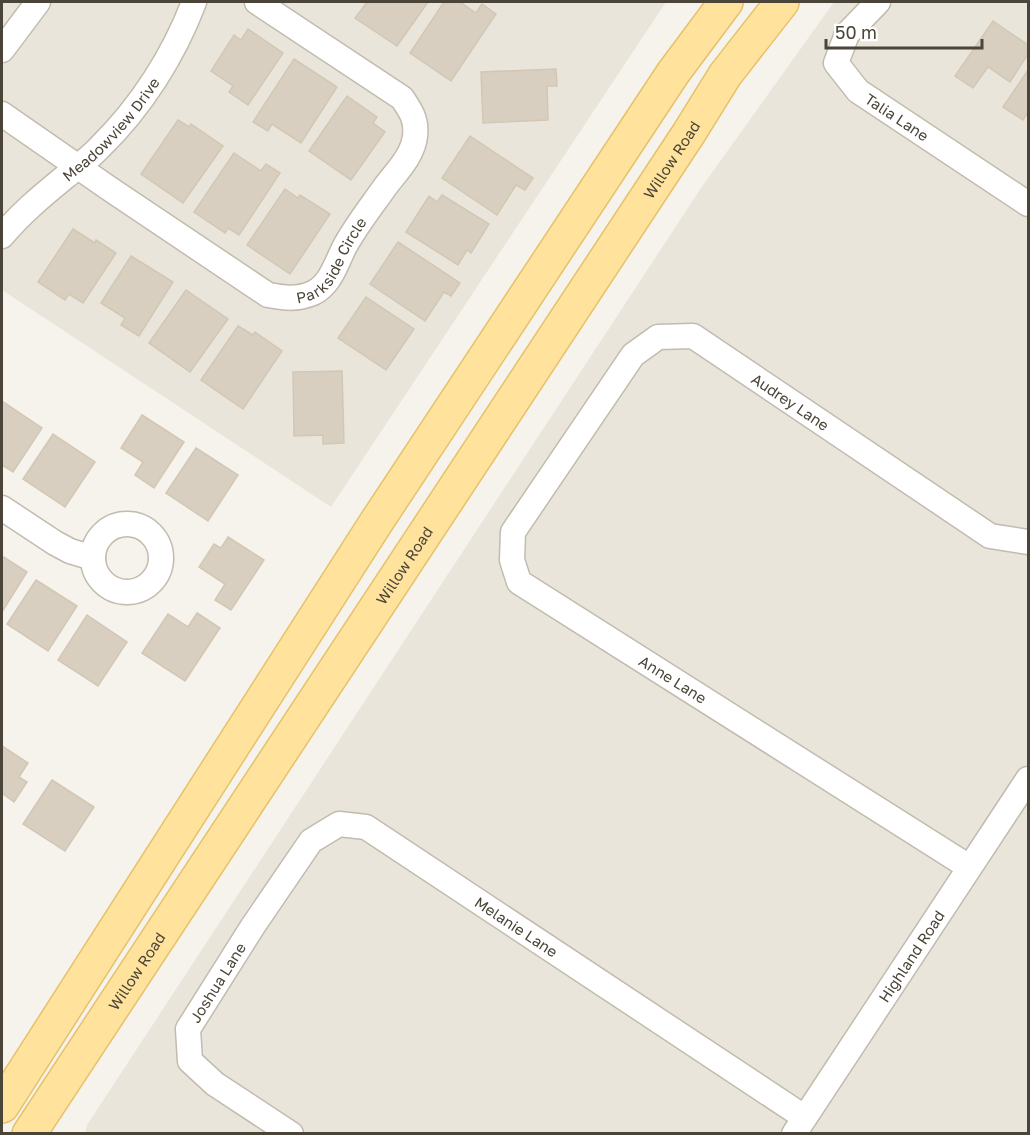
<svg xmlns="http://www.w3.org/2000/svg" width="1030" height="1135" font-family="'Golos Text',sans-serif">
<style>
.residential{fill:#eae5da}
.building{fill:#d8cfc1;stroke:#d3c7b4;stroke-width:1.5}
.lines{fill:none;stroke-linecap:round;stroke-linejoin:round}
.street-casing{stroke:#c2bbae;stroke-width:27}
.primary-casing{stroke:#e6c16a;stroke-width:36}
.street{stroke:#fff;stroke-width:24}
.primary{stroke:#ffe39c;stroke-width:33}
.labels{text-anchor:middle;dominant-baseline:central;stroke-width:5;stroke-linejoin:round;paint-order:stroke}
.street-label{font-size:15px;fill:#4b4439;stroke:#fff}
</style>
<rect width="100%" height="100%" fill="#f6f3ec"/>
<g class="residential">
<polygon points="2,2 666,2 331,507 2,290"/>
<polygon points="834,2 1028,2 1028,1133 85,1134 87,1125 701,188"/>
</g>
<g class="building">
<polygon points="367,2 428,2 397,46 355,18"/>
<polygon points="444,2 460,2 476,13 482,4 496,14 451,81 410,53"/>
<polygon points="993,21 1028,45 1028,54 1010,82 988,67 973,88 955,76"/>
<polygon points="248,29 283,53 248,105 229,92 233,86 211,71 234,35 241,40"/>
<polygon points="294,59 337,87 301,143 272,124 268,131 253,122"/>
<polygon points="556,69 557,86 547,86 548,120 483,123 481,72"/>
<polygon points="1028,70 1028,112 1023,120 1003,107"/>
<polygon points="347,96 377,117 373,123 385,132 351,180 309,151"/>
<polygon points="178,120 189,127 191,124 223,146 183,203 141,174"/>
<polygon points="470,136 533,178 525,190 516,185 497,215 442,178"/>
<polygon points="234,153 261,171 266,164 280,173 239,235 228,228 225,233 194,212"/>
<polygon points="285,189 298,198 300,195 330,214 290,274 247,245"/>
<polygon points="442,195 489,224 471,253 467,250 458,265 406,232 429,196 437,202"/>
<polygon points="73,229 95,243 96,240 116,253 83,303 69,294 65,300 38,282"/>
<polygon points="398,242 460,283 451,296 444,292 425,321 370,284"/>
<polygon points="131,256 173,282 139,336 121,325 125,318 101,303"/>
<polygon points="186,290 228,319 190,372 149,343"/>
<polygon points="366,297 414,329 386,370 338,338"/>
<polygon points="238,326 253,335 255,332 282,351 243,409 201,380"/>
<polygon points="342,371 344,443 323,444 323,435 294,436 293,372"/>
<polygon points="2,401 42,428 13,472 2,465"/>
<polygon points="142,415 184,442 154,488 135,475 143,462 121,448"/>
<polygon points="53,434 95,462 65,507 23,479"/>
<polygon points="196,448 238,475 208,521 166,493"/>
<polygon points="228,537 264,560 231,610 215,600 225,584 199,567 214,544 221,548"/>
<polygon points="2,556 27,572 2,612"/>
<polygon points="36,580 77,606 48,651 7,624"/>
<polygon points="197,613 220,628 185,681 142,653 168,614 188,627"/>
<polygon points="87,615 127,642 98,686 58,660"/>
<polygon points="2,746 28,763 19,777 27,782 14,802 2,793"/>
<polygon points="52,780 94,807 65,851 23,824"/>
</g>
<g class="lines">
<defs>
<g id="street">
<path id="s1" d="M878 2 847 34 836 63 858 91 1028 204"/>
<polyline points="2,50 38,2"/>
<path id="s2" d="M2 114 110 189 268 295C285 298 296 300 313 293 330 285 336 264 344 248 355 227 371 207 385 187 396 172 413 156 415 136 417 120 411 111 402 98L257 2"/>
<path id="s3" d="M2 236C20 214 43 195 65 177 77 167 90 158 100 147 141 107 174 55 194 2"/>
<polyline points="2,508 55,543 70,551 93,558"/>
<circle cx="127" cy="558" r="34"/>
<path id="s4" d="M969 867 519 582 512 560 513 532 633 355 658 337 693 336 990 536 1028 542"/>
<path id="s5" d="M291 1134 215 1084 190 1061 188 1029 253 926 311 841 339 824 366 827 804 1117"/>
<path id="s6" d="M794 1134 1028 779"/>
</g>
<g id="primary">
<polyline points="2,1106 377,521 673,73 726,2"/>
<path id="s7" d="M29 1134 689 133 725 75 782 2"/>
</g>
</defs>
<use href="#street" class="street-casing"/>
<use href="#primary" class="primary-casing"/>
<use href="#street" class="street"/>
<use href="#primary" class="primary"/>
</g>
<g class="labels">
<g class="street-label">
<text stroke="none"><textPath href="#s1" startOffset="158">Talia Lane</textPath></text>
<text stroke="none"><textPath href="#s3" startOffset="153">Meadowview Drive</textPath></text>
<text stroke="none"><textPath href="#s7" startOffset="1167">Willow Road</textPath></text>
<text stroke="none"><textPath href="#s2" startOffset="404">Parkside Circle</textPath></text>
<text stroke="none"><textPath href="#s4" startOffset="981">Audrey Lane</textPath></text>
<text stroke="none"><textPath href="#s7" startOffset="681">Willow Road</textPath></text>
<text transform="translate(673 679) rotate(32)">Anne Lane</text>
<text stroke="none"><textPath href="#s5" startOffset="622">Melanie Lane</textPath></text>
<text stroke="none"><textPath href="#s6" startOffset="213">Highland Road</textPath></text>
<text stroke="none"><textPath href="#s7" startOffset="195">Willow Road</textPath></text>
<text stroke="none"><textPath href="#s5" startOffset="212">Joshua Lane</textPath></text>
</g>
</g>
<rect width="1030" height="1135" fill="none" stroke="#4b4439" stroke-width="6"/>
<path d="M826 39v9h156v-9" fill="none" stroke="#4b4439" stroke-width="3"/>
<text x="835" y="39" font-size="18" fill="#4b4439" stroke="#ffffff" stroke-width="4.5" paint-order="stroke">50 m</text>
</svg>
